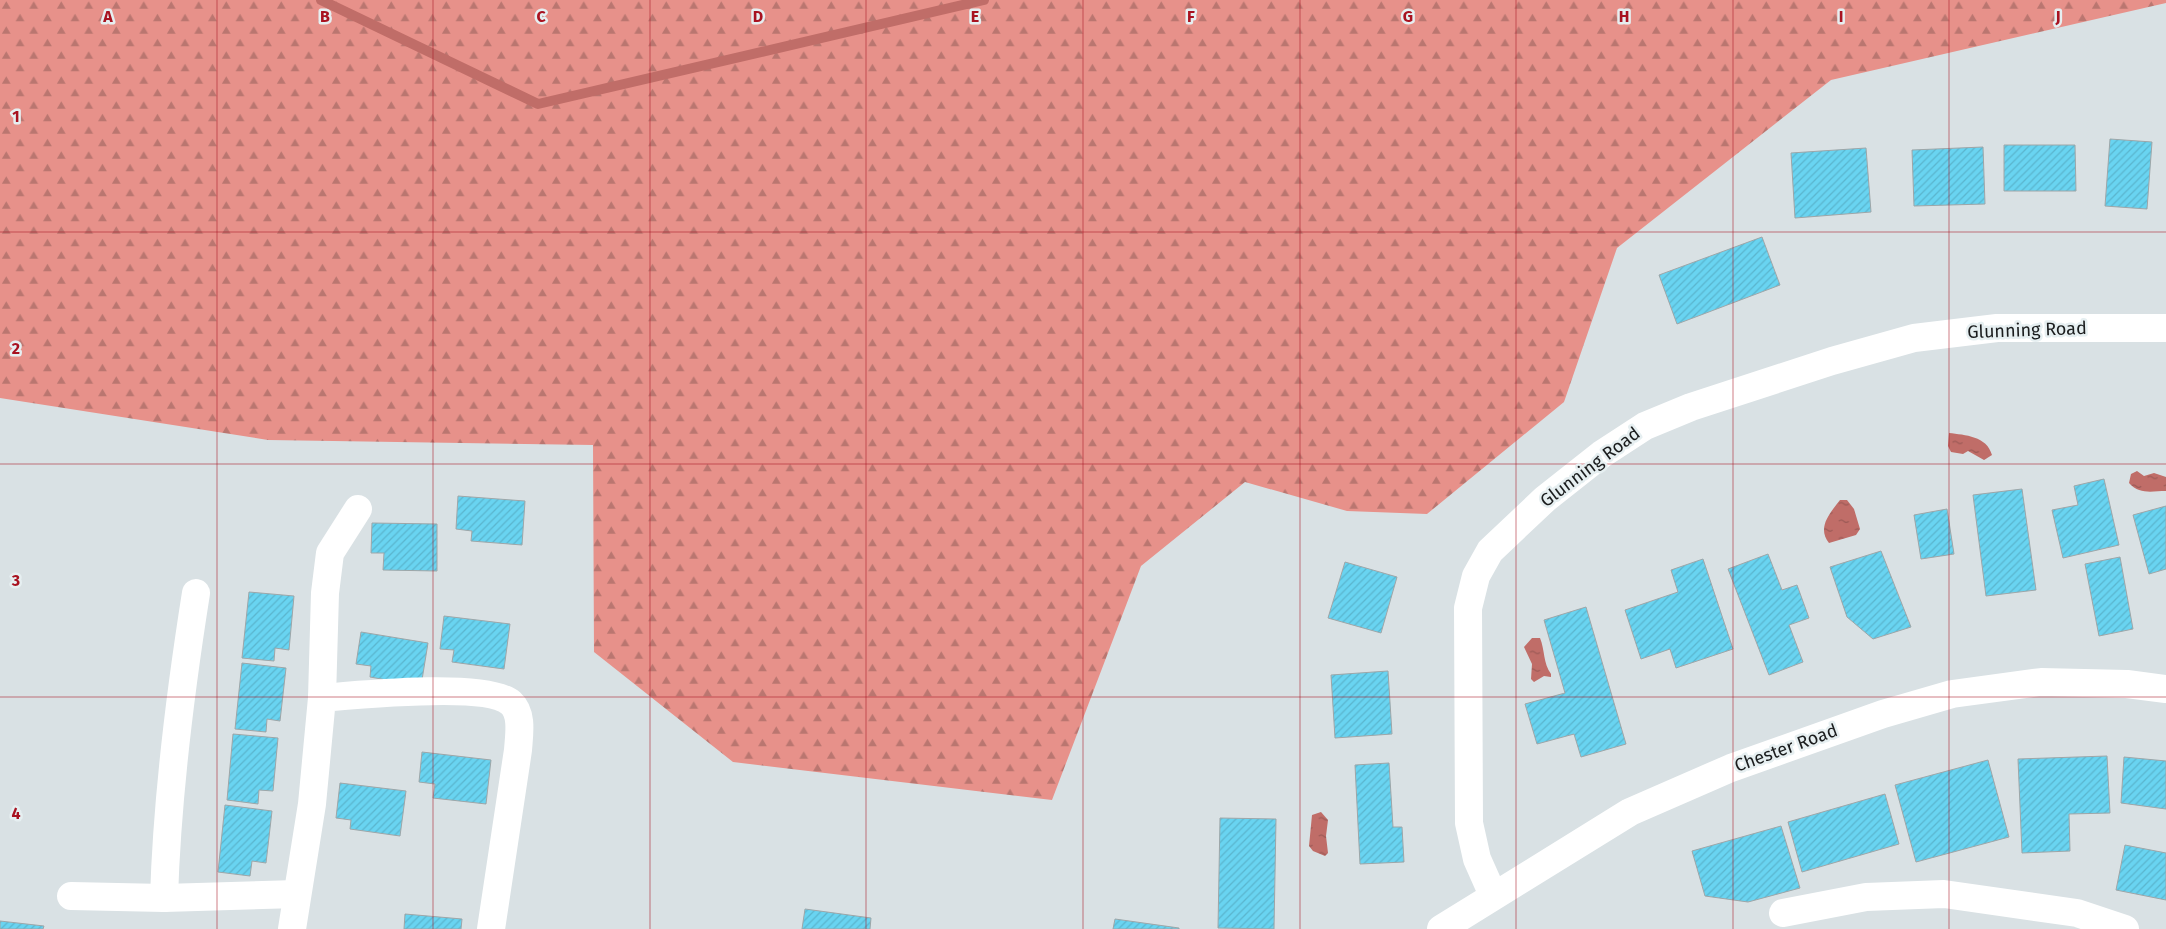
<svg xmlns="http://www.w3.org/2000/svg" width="2166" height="929" font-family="'Fira Sans',sans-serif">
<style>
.forest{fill:url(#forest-firs)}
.water{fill:url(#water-ripples)}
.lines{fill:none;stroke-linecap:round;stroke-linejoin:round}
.stream{stroke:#c06d68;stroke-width:10}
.building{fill:url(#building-hatch);stroke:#9ea6a8}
.street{stroke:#fff;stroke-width:28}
.grid{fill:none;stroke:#a81220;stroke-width:1;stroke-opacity:0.55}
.labels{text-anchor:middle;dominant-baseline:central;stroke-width:5;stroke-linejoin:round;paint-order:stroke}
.street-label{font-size:18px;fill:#1a1c1d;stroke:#e6eff1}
.grid-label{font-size:16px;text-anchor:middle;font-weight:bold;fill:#a81220;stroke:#e6eff1;stroke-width:5;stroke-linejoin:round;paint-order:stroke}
</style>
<defs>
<pattern id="forest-firs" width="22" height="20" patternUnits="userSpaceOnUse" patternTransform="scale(1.25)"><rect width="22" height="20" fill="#e7918a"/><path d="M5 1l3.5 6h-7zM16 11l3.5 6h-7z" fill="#ba7670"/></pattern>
<pattern id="water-ripples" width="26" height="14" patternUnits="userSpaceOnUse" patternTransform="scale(1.25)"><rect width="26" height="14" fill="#c06d68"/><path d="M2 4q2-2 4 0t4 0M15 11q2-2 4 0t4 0" fill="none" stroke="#9b5955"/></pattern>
<pattern id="building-hatch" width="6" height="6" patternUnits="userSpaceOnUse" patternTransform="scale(1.25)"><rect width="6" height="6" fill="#69d4f1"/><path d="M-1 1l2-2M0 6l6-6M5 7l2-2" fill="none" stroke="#5ab5ce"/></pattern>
</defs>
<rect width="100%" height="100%" fill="#d9e1e4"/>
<polygon class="forest" points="0,0 2166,0 2166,3 1831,80 1617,248 1564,402 1427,514 1347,511 1245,482 1141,566 1052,800 733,762 594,652 593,445 268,440 0,398"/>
<g class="water">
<path d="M1949 433C1965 435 1987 436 1992 455L1984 460 1968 451 1963 454 1951 452 1948 446Z"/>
<path d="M2137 471 2144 476 2154 473 2166 477V491C2152 491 2140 495 2129 483L2131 474Z"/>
<path d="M1840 500H1847L1854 509 1860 529 1856 535 1829 543C1817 528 1829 514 1840 500Z"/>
<path d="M1532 638H1540C1545 650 1543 663 1551 674V677L1544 676 1534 682 1531 679 1532 664 1524 647Z"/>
<polygon points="1321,812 1328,820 1326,836 1328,853 1325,856 1313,851 1309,846 1312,815"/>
</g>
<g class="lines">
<polyline class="stream" points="321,0 538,104 984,0"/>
</g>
<g class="building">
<polygon points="2110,139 2152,142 2147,209 2105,206"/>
<polygon points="2004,145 2075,145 2076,191 2004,191"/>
<polygon points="1983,147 1985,204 1914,206 1912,150"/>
<polygon points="1866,148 1871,212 1795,218 1791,153"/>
<polygon points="1762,237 1780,285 1677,324 1659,275"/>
<polygon points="2104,479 2119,545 2063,558 2052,510 2078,505 2074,486"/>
<polygon points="2022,489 2036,590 1986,596 1973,495"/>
<polygon points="458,496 525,501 522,545 471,541 472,531 456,529"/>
<polygon points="2166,506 2166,569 2149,574 2133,515"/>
<polygon points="1947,509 1954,554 1921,559 1914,515"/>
<polygon points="372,523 437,524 437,571 383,570 384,553 371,553"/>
<polygon points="1881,551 1911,627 1873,639 1847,617 1830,567"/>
<polygon points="1768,554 1782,590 1797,585 1809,618 1789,625 1803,662 1769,675 1728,569"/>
<polygon points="2120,557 2133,629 2099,636 2085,564"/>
<polygon points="1703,559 1733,649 1676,668 1670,649 1641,659 1625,610 1678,592 1671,570"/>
<polygon points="1345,562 1397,577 1381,633 1328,618"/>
<polygon points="249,592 294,596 289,650 275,648 274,661 242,658"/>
<polygon points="1586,607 1626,744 1581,757 1574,734 1537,744 1525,704 1565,693 1544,620"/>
<polygon points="444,616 510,624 504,669 452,662 454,650 440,649"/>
<polygon points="361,632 428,643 421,686 370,677 371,666 356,664"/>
<polygon points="242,663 286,668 280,721 267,719 266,732 235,729"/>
<polygon points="1388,671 1392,734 1335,738 1331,675"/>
<polygon points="233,734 278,738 273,791 259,790 258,804 227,800"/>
<polygon points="422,752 491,760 486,804 433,798 435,784 419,782"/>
<polygon points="2107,756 2110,813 2069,814 2070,851 2022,853 2018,759"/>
<polygon points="2124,757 2166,761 2166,809 2121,803"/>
<polygon points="1988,760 2009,837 1916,862 1895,785"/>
<polygon points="1389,763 1393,827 1402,827 1404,862 1360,864 1355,765"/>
<polygon points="340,783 406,791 400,836 350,829 351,820 336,818"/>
<polygon points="1885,794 1899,844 1802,872 1788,822"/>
<polygon points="225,805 272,811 266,863 252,861 250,876 218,872"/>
<polygon points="1220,818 1276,819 1274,929 1218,928"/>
<polygon points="1781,826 1800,888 1748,902 1705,896 1692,851"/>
<polygon points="2125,845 2166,853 2166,900 2116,890"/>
<polygon points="805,909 871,918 870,929 802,929"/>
<polygon points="405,914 462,919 461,929 404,929"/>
<polygon points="1115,919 1179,928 1179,929 1113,929"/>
<polygon points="0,921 44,926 43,929 0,929"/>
</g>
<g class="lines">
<g class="street">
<polyline points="322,698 325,593 330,553 358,509"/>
<polyline points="1493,895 1477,859 1469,823 1468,608 1476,576 1490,551 1545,499 1602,454 1645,426 1691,407 1832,361 1914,338 1997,328 2166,328"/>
<polyline points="71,896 164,898 297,894"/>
<path d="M164 898C167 796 180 694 196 593"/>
<polyline points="1783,913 1866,897 1944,894 2077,913 2125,929"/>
<path d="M292 929 312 804 322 698C357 695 487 682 511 703 523 714 519 735 518 750L491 929"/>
<polyline points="1441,929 1630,812 1731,768 1883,714 1952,694 2041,682 2127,684 2166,689"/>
</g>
</g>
<path class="grid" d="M217 0V929M433 0V929M650 0V929M866 0V929M1083 0V929M1300 0V929M1516 0V929M1733 0V929M1949 0V929M0 232H2166M0 464H2166M0 697H2166"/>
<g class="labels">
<g class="street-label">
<text transform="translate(2027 330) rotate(-2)">Glunning Road</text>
<text transform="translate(1590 467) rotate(-37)">Glunning Road</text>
<text transform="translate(1786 748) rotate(-20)">Chester Road</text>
</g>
</g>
<g class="grid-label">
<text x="108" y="22">A</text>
<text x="325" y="22">B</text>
<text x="541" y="22">C</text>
<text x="758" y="22">D</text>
<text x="975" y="22">E</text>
<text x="1191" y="22">F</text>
<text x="1408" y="22">G</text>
<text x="1624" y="22">H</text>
<text x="1841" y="22">I</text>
<text x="2058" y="22">J</text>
<text x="16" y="122">1</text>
<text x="16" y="354">2</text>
<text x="16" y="586">3</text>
<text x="16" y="819">4</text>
</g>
</svg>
